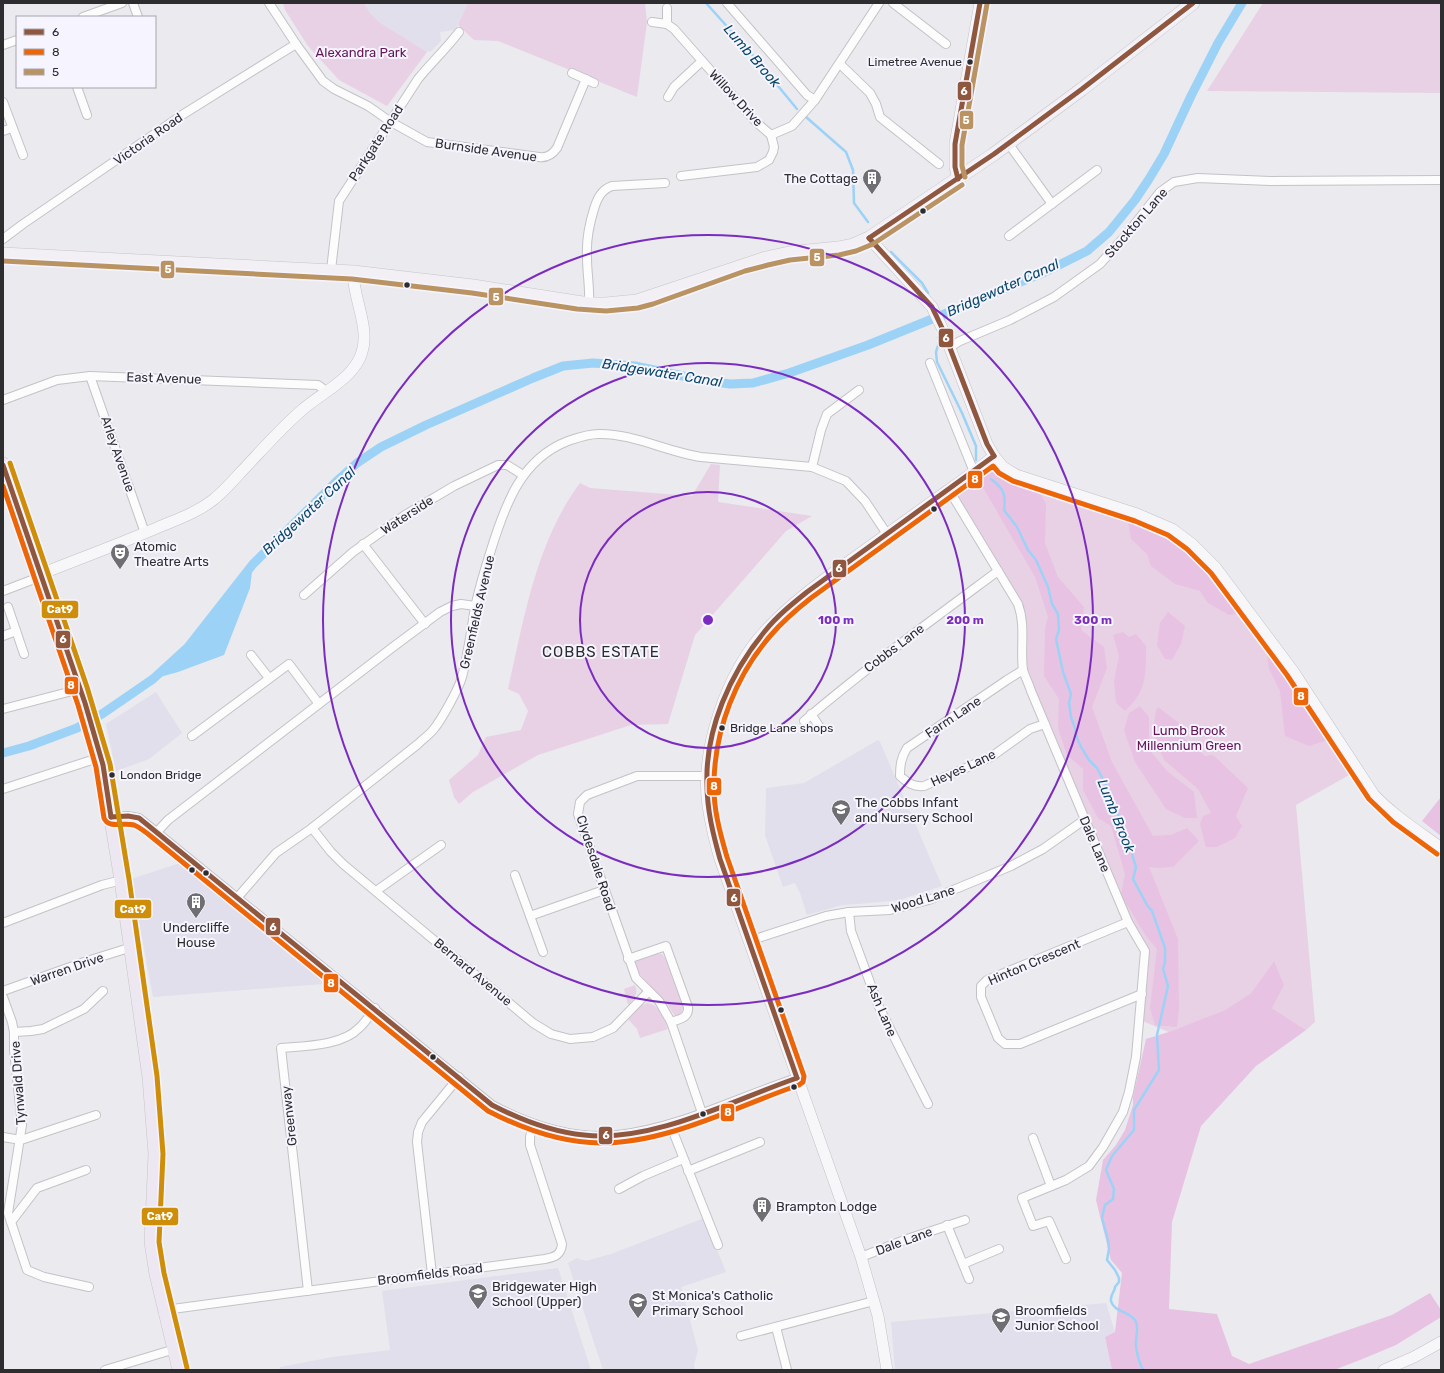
<svg xmlns="http://www.w3.org/2000/svg" width="1444" height="1373" font-family="Rubik,sans-serif">
<style>
.built{fill:#e0dfeb}
.green{fill:#e8d1e5}
.forest{fill:#e8c2e2}
.water{fill:#9dd2f7}
.lines{fill:none;stroke-linecap:round;stroke-linejoin:round}
.stream{stroke:#9dd2f7;stroke-width:2.5}
.canal{stroke:#9dd2f7;stroke-width:9}
.street-casing{stroke:#c3c3c7;stroke-width:10}
.secondary-casing{stroke:#c3c3c7;stroke-width:12}
.primary-casing{stroke:#c6c6c8;stroke-width:14}
.highway-casing{stroke:#c6c6c8;stroke-width:16}
.street{stroke:#fcfcfd;stroke-width:8}
.secondary{stroke:#f7f6f8;stroke-width:11}
.primary{stroke:#f2f0f5;stroke-width:13}
.highway{stroke:#ede7f1;stroke-width:15}
.bus-1-casing{stroke:#f6f5ff;stroke-width:8}
.bus-2-casing{stroke:#f6f5ff;stroke-width:8}
.bus-3-casing{stroke:#f6f5ff;stroke-width:8}
.bus-4-casing{stroke:#f6f5ff;stroke-width:8}
.bus-1{stroke:#90573f;stroke-width:5}
.bus-2{stroke:#ec6608;stroke-width:5}
.bus-3{stroke:#ba9362;stroke-width:5}
.bus-4{stroke:#cf8e0a;stroke-width:5}
.ring{fill:none;stroke:#7b2cbf;stroke-width:2}
.bus-dot{fill:#2d2d30;stroke:#f6f5ff;stroke-width:1.5}
.labels{text-anchor:middle;dominant-baseline:central;stroke-width:4;stroke-linejoin:round;paint-order:stroke}
.bus-label{font-size:12px;fill:#2d2d30;stroke:#f6f5ff;text-anchor:start}
.park-label{font-size:13px;fill:#631557;stroke:#f6f5ff}
.street-label{font-size:13px;fill:#2d2d30;stroke:#f6f5ff}
.poi-label{font-size:13px;fill:#2d2d30;stroke:#f6f5ff;text-anchor:start}
.water-label{font-size:14px;font-style:italic;fill:#084668;stroke:#f6f5ff}
.quarter-label{font-size:15px;letter-spacing:1px;fill:#2d2d30;stroke:#f6f5ff}
.centre{fill:#7b2cbf;stroke:#f6f5ff;stroke-width:2}
.ring-label{font-size:12px;text-anchor:middle;font-weight:bold;fill:#7b2cbf;stroke:#f6f5ff;stroke-width:4;stroke-linejoin:round;paint-order:stroke}
.line-badge{stroke:#f6f5ff;stroke-width:1.5}
.badge-label{font-size:11px;text-anchor:middle;font-weight:bold;fill:#fff}
</style>
<rect width="100%" height="100%" fill="#eaeaef"/>
<g class="built">
<polygon points="364,3 468,3 458,25 454,30 440,32 441,41 431,51 427,52 379,22 370,13"/>
<polygon points="156,692 182,733 149,759 116,771 106,724"/>
<polygon points="878,740 880,742 942,886 899,900 859,904 842,905 807,915 800,893 795,883 783,887 765,835 766,788 804,783"/>
<polygon points="180,863 293,945 336,983 153,997 131,879"/>
<polygon points="704,1218 726,1272 681,1287 698,1350 694,1365 695,1370 603,1370 568,1263 577,1258 586,1261 611,1254"/>
<polygon points="558,1268 591,1370 279,1370 280,1367 333,1357 390,1350 382,1291"/>
<polygon points="1106,1303 1115,1332 1105,1337 1112,1370 895,1370 891,1322"/>
</g>
<g class="green">
<polygon points="283,3 364,3 370,13 379,22 427,52 387,106 339,80 308,46 285,10"/>
<polygon points="468,3 645,3 647,22 637,97 498,41 474,40 458,25"/>
<polygon points="1263,3 1441,3 1441,93 1207,91"/>
<polygon points="994,456 1050,486 1152,520 1215,568 1358,770 1296,805 1315,1022 1306,1030 1272,1008 1274,961 1251,993 1225,1010 1171,1033 1140,1020 1145,951 1023,670 1021,613 949,490"/>
<path d="M711 464 720 465 718 502 812 516 786 531 695 635 668 724 631 725 538 755 473 792 459 804 454 797 449 780 478 755 486 737 521 730 528 711 519 694 508 689C524 619 536 542 580 483L590 488 692 496Z"/>
<path d="M655 954H662L665 958 682 1004C684 1011 682 1014 675 1016L665 1001 639 973 635 963 638 960Z"/>
<path d="M635 985C639 994 634 999 628 1005L624 989Z"/>
<path d="M647 1003C659 1004 664 1019 668 1029L640 1038 637 1029 628 1019 641 1006Z"/>
</g>
<g class="forest">
<polygon points="994,456 1035,482 1046,504 1045,543 1058,577 1084,607 1081,630 1104,647 1107,668 1092,707 1112,762 1153,836 1171,835 1187,828 1199,841 1173,867 1157,868 1149,867 1178,939 1179,1008 1177,1027 1155,1025 1150,1008 1157,949 1146,936 1121,895 1125,874 1111,826 1098,818 1083,790 1083,769 1067,755 1058,728 1059,699 1044,676 1045,628 1048,617 1035,577 974,472"/>
<polygon points="1137,514 1188,541 1237,594 1241,613 1229,615 1208,603 1200,591 1175,584 1151,566 1147,554 1131,539 1128,521"/>
<polygon points="1168,612 1185,626 1181,644 1172,660 1165,659 1157,645 1160,623"/>
<path d="M1123 632 1129 637 1136 634 1146 646C1146 674 1147 691 1125 711L1116 703 1114 681 1119 656 1113 635Z"/>
<polygon points="1266,647 1291,660 1304,692 1328,740 1309,746 1285,736 1280,691 1269,669"/>
<polygon points="1140,706 1149,717 1149,736 1151,752 1167,771 1194,792 1197,818 1185,818 1166,809 1135,762 1124,730 1129,713"/>
<polygon points="1158,707 1179,723 1179,734 1205,756 1213,755 1248,788 1236,816 1242,826 1235,838 1217,847 1206,847 1200,824 1203,816 1211,813 1198,789 1164,760 1156,742 1154,725 1156,710"/>
<polygon points="1441,797 1441,836 1422,821"/>
<polygon points="1274,961 1284,985 1272,1008 1306,1030 1256,1066 1201,1126 1172,1222 1169,1309 1217,1314 1232,1356 1249,1364 1392,1315 1430,1293 1441,1310 1441,1317 1396,1345 1360,1360 1334,1370 1112,1370 1105,1337 1115,1332 1122,1273 1111,1260 1096,1200 1103,1160 1116,1145 1125,1130 1133,1105 1133,1097 1146,1039 1172,1031 1225,1010 1251,993"/>
</g>
<polygon class="water" points="253,564 250,588 224,655 178,672 153,679 188,647"/>
<g class="lines">
<g class="stream">
<polyline points="706,3 750,52 797,109"/>
<polyline points="806,117 846,152 853,170 854,203 868,222"/>
<polyline points="891,252 922,283 928,293"/>
<polyline points="938,337 939,342 936,352 937,362 962,413 976,446 976,460"/>
<path d="M991 479C1004 489 1006 494 1004 510L1017 527 1028 550 1036 560 1048 587 1052 604 1058 614 1059 630 1056 639 1063 672 1071 694 1069 703 1071 717 1075 728 1077 738 1081 747 1089 760 1097 768 1106 785 1108 797 1120 818 1123 829 1131 844 1133 858 1136 867 1133 879 1147 905 1152 911 1165 948V962L1163 969 1168 986 1157 1035 1159 1070 1134 1110V1130L1112 1156 1106 1170 1114 1189 1113 1199 1105 1205 1102 1218 1108 1240 1109 1249 1107 1260 1115 1270 1119 1278V1282L1115 1287C1115 1292 1110 1294 1111 1301 1114 1313 1131 1311 1136 1322 1139 1329 1135 1338 1136 1346 1137 1355 1139 1362 1143 1370"/>
</g>
<polyline class="canal" points="3,753 29,746 77,728 102,714 153,679 188,647 253,564 339,479 357,463 381,447 426,425 533,378 563,366 593,363 635,366 707,381 730,384 753,383 789,373 868,345 942,315 1047,271 1087,251 1109,232 1135,200 1149,179 1164,154 1191,96 1218,43 1242,3"/>
<defs>
<g id="street">
<polyline points="133,3 138,17"/>
<path d="M269 3 296 44 323 81 334 89 368 106 391 122 427 142 539 157C547 158 552 155 557 148L586 79"/>
<polyline points="727,3 807,95 815,100"/>
<polyline points="893,3 946,44"/>
<polyline points="83,17 122,3"/>
<polyline points="652,22 667,24 667,8"/>
<polyline points="667,24 674,29 756,122 771,135"/>
<polyline points="3,45 17,40"/>
<polyline points="840,64 870,93 876,104 880,117 939,164"/>
<polyline points="572,73 594,83"/>
<polyline points="77,87 87,115"/>
<polyline points="668,97 674,87 702,61"/>
<polyline points="3,102 23,155"/>
<polyline points="3,131 12,128"/>
<polyline points="771,135 792,126 815,100 879,3"/>
<polyline points="1008,143 1052,204"/>
<polyline points="681,176 757,167 769,160 773,152 774,147 771,135"/>
<polyline points="1009,236 1097,170"/>
<polyline points="3,239 23,224 182,115 296,44"/>
<path d="M331 270 339 201 418 79C431 63 446 49 459 32"/>
<path d="M589 304C590 288 587 273 587 258 586 241 589 225 594 209 597 199 601 190 612 186L665 183"/>
<polyline points="950,347 960,341 1010,320 1054,297 1100,264 1127,234 1160,192 1174,182 1198,178 1270,181 1441,180"/>
<polyline points="930,363 974,472"/>
<polyline points="90,376 145,533"/>
<polyline points="3,400 57,380 90,376 318,385 326,391"/>
<polyline points="812,467 821,430 827,414 859,390"/>
<path d="M949 490 1018 604C1026 626 1020 648 1023 670 1025 677 1029 684 1031 691L1128 922 1145 951 1136 1057 1129 1092 1123 1112 1103 1147 1089 1166 1066 1180 1022 1198 1033 1226 1049 1221 1066 1259"/>
<polyline points="363,544 425,624"/>
<polyline points="3,591 37,578 42,575"/>
<polyline points="304,595 353,552 405,515 454,486 498,465 507,465 523,475"/>
<polyline points="8,607 24,654"/>
<polyline points="3,636 16,631"/>
<polyline points="251,655 269,678"/>
<path d="M1023 670 1007 680 907 748C901 758 900 765 900 776 908 783 913 787 924 786L991 757 1030 729 1045 724"/>
<polyline points="3,709 80,689"/>
<polyline points="811,714 821,729"/>
<path d="M804 721C866 668 932 620 998 571"/>
<polyline points="192,736 289,664 319,704"/>
<polyline points="3,789 101,757"/>
<path d="M111 817 128 816 139 818 492 1105C530 1125 574 1140 618 1135 680 1128 738 1097 797 1078"/>
<polyline points="312,828 331,852 343,864 533,1023 551,1034 570,1039 593,1037 613,1028 649,991"/>
<polyline points="157,832 168,820 393,647 440,612 452,606 461,604 475,606"/>
<polyline points="515,875 530,916 604,890"/>
<polyline points="376,891 441,845"/>
<path d="M237 898 276 853 312 828 418 744C423 739 429 735 433 730 441 721 459 688 462 677 468 654 471 631 475 608 479 588 485 569 491 550 505 505 521 459 568 441 577 438 588 434 598 434 632 433 667 452 701 457L812 467 846 481 865 501 887 534"/>
<polyline points="849,912 851,931 879,1007 928,1104"/>
<polyline points="530,916 543,952"/>
<polyline points="1128,922 987,980 981,986 981,997 998,1038 1005,1044 1020,1044 1142,994"/>
<polyline points="3,923 102,885 122,880"/>
<polyline points="749,941 826,916 849,912 890,910 929,900 1011,866 1043,849 1084,820"/>
<path d="M628 959 666 946 688 1007C689 1018 680 1019 671 1022"/>
<polyline points="3,991 87,961 132,947"/>
<polyline points="3,997 12,1022 14,1032 14,1050 22,1125 8,1213 27,1270 44,1277 89,1287"/>
<polyline points="14,1032 31,1031 43,1029 84,1009 103,991"/>
<polyline points="702,1113 671,1022 659,1001 636,978 578,814 580,802 587,795 637,776 707,776"/>
<polyline points="670,1124 718,1245"/>
<polyline points="3,1137 21,1140 96,1115"/>
<polyline points="1033,1138 1051,1186"/>
<polyline points="688,1171 760,1142"/>
<polyline points="619,1189 643,1176 683,1159"/>
<polyline points="11,1222 37,1188 86,1170"/>
<polyline points="947,1225 969,1279"/>
<polyline points="861,1257 907,1239 965,1220"/>
<polyline points="963,1264 999,1249"/>
<polyline points="432,1274 417,1142 418,1132 422,1122 459,1077"/>
<path d="M308 1291 281 1048C304 1046 342 1046 359 1028 365 1023 370 1015 375 1008"/>
<path d="M165 1310 545 1259C555 1257 561 1255 562 1244L530 1145V1137L533 1124"/>
<polyline points="776,1327 787,1370"/>
<polyline points="741,1336 874,1301"/>
<polyline points="105,1370 175,1349"/>
</g>
<g id="secondary">
<polyline points="958,179 955,167 955,144 980,3"/>
<path d="M869 238 932 307 943 330 987 444 994 456 1003 467 1016 475 1137 514 1172 529 1192 544 1216 568 1293 671 1374 795C1394 816 1418 831 1441 848"/>
<path d="M42 575 46 572C84 557 122 543 159 527 178 519 196 513 213 500 223 492 232 482 241 472 261 451 280 429 302 410 321 393 355 378 362 352 370 328 353 297 353 272"/>
<path d="M887 1370 878 1316 861 1257 720 859C715 842 711 824 708 806 700 749 727 672 766 630 790 604 819 583 847 563 876 542 905 521 933 501 954 486 975 472 994 456"/>
<polyline points="1384,1370 1414,1357 1441,1342"/>
</g>
<polyline id="primary" points="3,254 353,272 473,286 589,304 606,304 637,301 766,258 789,253 838,248 853,245 869,238 994,154 1082,89 1193,3"/>
<polyline id="highway" points="3,465 80,689 103,765 122,880 150,1077 156,1154 152,1242 157,1274 180,1370"/>
</defs>
<use href="#street" class="street-casing"/>
<use href="#secondary" class="secondary-casing"/>
<use href="#primary" class="primary-casing"/>
<use href="#highway" class="highway-casing"/>
<use href="#street" class="street"/>
<use href="#secondary" class="secondary"/>
<use href="#primary" class="primary"/>
<use href="#highway" class="highway"/>
<defs>
<g id="bus-1">
<polyline points="958,179 955,167 955,144 980,3"/>
<polyline points="869,238 994,154 1082,89 1193,3"/>
<polyline points="869,238 932,307 943,330 987,444 994,456"/>
<polyline points="3,465 85,703 103,765 111,817"/>
<path d="M111 817 128 816 139 818 492 1105C521 1120 551 1132 584 1135 653 1143 733 1100 797 1078"/>
<path d="M797 1078 720 859C713 834 707 810 707 784 705 730 730 673 765 631 777 616 792 604 807 592L994 456"/>
</g>
<path id="bus-2" d="M3 486 78 705 96 767 104 818C108 829 124 822 134 825 141 828 147 833 153 838L488 1111C523 1129 562 1143 601 1143 669 1143 737 1106 799 1085L803 1082 804 1076 727 857C720 833 713 808 714 782 715 729 736 675 771 635 783 621 797 609 811 598L993 466 999 473 1013 481 1135 521 1168 535 1187 549 1211 573 1287 675 1369 799 1393 822 1437 854"/>
<g id="bus-3">
<polyline points="965,177 962,166 962,145 987,4"/>
<polyline points="3,261 352,279 472,293 577,309 606,311 638,308 653,304 745,271 768,265 790,260 839,255 856,251 873,244 962,185"/>
</g>
<polyline id="bus-4" points="10,463 87,687 110,764 129,879 157,1076 163,1154 159,1242 164,1273 187,1368"/>
</defs>
<use href="#bus-1" class="bus-1-casing"/>
<use href="#bus-2" class="bus-2-casing"/>
<use href="#bus-3" class="bus-3-casing"/>
<use href="#bus-4" class="bus-4-casing"/>
<use href="#bus-1" class="bus-1"/>
<use href="#bus-2" class="bus-2"/>
<use href="#bus-3" class="bus-3"/>
<use href="#bus-4" class="bus-4"/>
</g>
<g class="ring">
<circle cx="708" cy="620" r="128"/>
<circle cx="708" cy="620" r="257"/>
<circle cx="708" cy="620" r="385"/>
</g>
<defs>
<symbol id="building-pin" viewBox="-11 -11 22 30"><path d="M0 17L-7.5 6A9.5 9.5 0 1 1 7.5 6Z" fill="#6f6f73" stroke="#f6f5ff"/><path d="M-4-6H4V6H1V3H-1V6H-4ZM-2.5-4.3h1.7v1.8h-1.7ZM.8-4.3h1.7v1.8H.8ZM-2.5-1h1.7V.8h-1.7ZM.8-1h1.7V.8H.8Z" fill="#fff"/></symbol>
<symbol id="theatre-pin" viewBox="-11 -11 22 30"><path d="M0 17L-7.5 6A9.5 9.5 0 1 1 7.5 6Z" fill="#6f6f73" stroke="#f6f5ff"/><path d="M-5-5.5Q0-4 5-5.5V0Q5 5 0 6Q-5 5-5 0ZM-3.3-2.5H-1v1.5H-3.3ZM1-2.5H3.3v1.5H1ZM-2.8 1Q0 5.5 2.8 1Z" fill="#fff"/></symbol>
<symbol id="school-pin" viewBox="-11 -11 22 30"><path d="M0 17L-7.5 6A9.5 9.5 0 1 1 7.5 6Z" fill="#6f6f73" stroke="#f6f5ff"/><path d="M0-5L7-2L0 1L-7-2ZM-4 1L0 2.5L4 1V4Q0 6-4 4Z" fill="#fff"/></symbol>
</defs>
<g fill-rule="evenodd">
<use href="#building-pin" x="861" y="167" width="22" height="30"/>
<use href="#theatre-pin" x="109" y="542" width="22" height="30"/>
<use href="#school-pin" x="830" y="798" width="22" height="30"/>
<use href="#building-pin" x="185" y="891" width="22" height="30"/>
<use href="#building-pin" x="751" y="1195" width="22" height="30"/>
<use href="#school-pin" x="467" y="1282" width="22" height="30"/>
<use href="#school-pin" x="627" y="1291" width="22" height="30"/>
<use href="#school-pin" x="990" y="1306" width="22" height="30"/>
</g>
<g class="bus-dot">
<circle cx="970" cy="62" r="3.5"/>
<circle cx="923" cy="211" r="3.5"/>
<circle cx="407" cy="285" r="3.5"/>
<circle cx="934" cy="509" r="3.5"/>
<circle cx="722" cy="728" r="3.5"/>
<circle cx="112" cy="775" r="3.5"/>
<circle cx="192" cy="870" r="3.5"/>
<circle cx="206" cy="873" r="3.5"/>
<circle cx="781" cy="1010" r="3.5"/>
<circle cx="433" cy="1057" r="3.5"/>
<circle cx="794" cy="1087" r="3.5"/>
<circle cx="703" cy="1114" r="3.5"/>
</g>
<g class="labels">
<g class="bus-label">
<text x="962" y="62" text-anchor="end">Limetree Avenue</text>
<text x="730" y="728">Bridge Lane shops</text>
<text x="120" y="775">London Bridge</text>
</g>
<g class="park-label">
<text x="361" y="52">Alexandra Park</text>
<text x="1189" y="730">Lumb Brook<tspan x="1189" dy="15">Millennium Green</tspan></text>
</g>
<g class="street-label">
<text transform="translate(736 98) rotate(47)">Willow Drive</text>
<text transform="translate(148 139) rotate(-35)">Victoria Road</text>
<text transform="translate(376 143) rotate(-57)">Parkgate Road</text>
<text transform="translate(486 150) rotate(8)">Burnside Avenue</text>
<text transform="translate(1136 223) rotate(-49)">Stockton Lane</text>
<text transform="translate(164 378) rotate(2)">East Avenue</text>
<text transform="translate(118 454) rotate(71)">Arley Avenue</text>
<text transform="translate(407 515) rotate(-33)">Waterside</text>
<text transform="translate(477 612) rotate(-77)">Greenfields Avenue</text>
<text transform="translate(894 648) rotate(-37)">Cobbs Lane</text>
<text transform="translate(953 717) rotate(-34)">Farm Lane</text>
<text transform="translate(963 768) rotate(-25)">Heyes Lane</text>
<text transform="translate(1095 844) rotate(67)">Dale Lane</text>
<text transform="translate(596 863) rotate(72)">Clydesdale Road</text>
<text transform="translate(923 899) rotate(-17)">Wood Lane</text>
<text transform="translate(1034 962) rotate(-23)">Hinton Crescent</text>
<text transform="translate(67 969) rotate(-19)">Warren Drive</text>
<text transform="translate(473 972) rotate(40)">Bernard Avenue</text>
<text transform="translate(882 1010) rotate(67)">Ash Lane</text>
<text transform="translate(18 1083) rotate(-94)">Tynwald Drive</text>
<text transform="translate(289 1116) rotate(-96)">Greenway</text>
<text transform="translate(904 1241) rotate(-20)">Dale Lane</text>
<text transform="translate(430 1274) rotate(-7)">Broomfields Road</text>
</g>
<g class="poi-label">
<text x="858" y="178" text-anchor="end">The Cottage</text>
<text x="134" y="546">Atomic<tspan x="134" dy="15">Theatre Arts</tspan></text>
<text x="855" y="802">The Cobbs Infant<tspan x="855" dy="15">and Nursery School</tspan></text>
<text x="196" y="927" text-anchor="middle">Undercliffe<tspan x="196" dy="15">House</tspan></text>
<text x="776" y="1206">Brampton Lodge</text>
<text x="492" y="1286">Bridgewater High<tspan x="492" dy="15">School (Upper)</tspan></text>
<text x="652" y="1295">St Monica's Catholic<tspan x="652" dy="15">Primary School</tspan></text>
<text x="1015" y="1310">Broomfields<tspan x="1015" dy="15">Junior School</tspan></text>
</g>
<g class="water-label">
<text transform="translate(752 56) rotate(49)">Lumb Brook</text>
<text transform="translate(1003 288) rotate(-24)">Bridgewater Canal</text>
<text transform="translate(662 373) rotate(9)">Bridgewater Canal</text>
<text transform="translate(309 511) rotate(-43)">Bridgewater Canal</text>
<text transform="translate(1116 816) rotate(68)">Lumb Brook</text>
</g>
<g class="quarter-label">
<text x="601" y="652">COBBS ESTATE</text>
</g>
</g>
<circle cx="708" cy="620" r="6" class="centre"/>
<g class="ring-label">
<text x="836" y="624">100 m</text>
<text x="965" y="624">200 m</text>
<text x="1093" y="624">300 m</text>
</g>
<g class="line-badge">
<rect x="957" y="81" width="15" height="20" rx="4" fill="#90573f"/>
<rect x="959" y="110" width="15" height="20" rx="4" fill="#ba9362"/>
<rect x="809" y="248" width="16" height="19" rx="4" fill="#ba9362"/>
<rect x="160" y="260" width="15" height="19" rx="4" fill="#ba9362"/>
<rect x="488" y="287" width="16" height="19" rx="4" fill="#ba9362"/>
<rect x="938" y="328" width="16" height="20" rx="4" fill="#90573f"/>
<rect x="967" y="470" width="16" height="19" rx="4" fill="#ec6608"/>
<rect x="832" y="559" width="15" height="19" rx="4" fill="#90573f"/>
<rect x="41" y="600" width="38" height="19" rx="4" fill="#cf8e0a"/>
<rect x="55" y="630" width="16" height="19" rx="4" fill="#90573f"/>
<rect x="64" y="676" width="15" height="19" rx="4" fill="#ec6608"/>
<rect x="1293" y="687" width="16" height="19" rx="4" fill="#ec6608"/>
<rect x="706" y="777" width="16" height="19" rx="4" fill="#ec6608"/>
<rect x="726" y="888" width="15" height="19" rx="4" fill="#90573f"/>
<rect x="114" y="899" width="38" height="20" rx="4" fill="#cf8e0a"/>
<rect x="265" y="917" width="16" height="19" rx="4" fill="#90573f"/>
<rect x="323" y="973" width="16" height="20" rx="4" fill="#ec6608"/>
<rect x="720" y="1103" width="15" height="19" rx="4" fill="#ec6608"/>
<rect x="598" y="1126" width="15" height="19" rx="4" fill="#90573f"/>
<rect x="141" y="1207" width="38" height="19" rx="4" fill="#cf8e0a"/>
</g>
<g class="badge-label">
<text x="964" y="95">6</text>
<text x="966" y="124">5</text>
<text x="817" y="261">5</text>
<text x="168" y="273">5</text>
<text x="496" y="301">5</text>
<text x="946" y="342">6</text>
<text x="975" y="483">8</text>
<text x="839" y="572">6</text>
<text x="60" y="613">Cat9</text>
<text x="63" y="643">6</text>
<text x="71" y="689">8</text>
<text x="1301" y="700">8</text>
<text x="714" y="790">8</text>
<text x="734" y="902">6</text>
<text x="133" y="913">Cat9</text>
<text x="273" y="931">6</text>
<text x="331" y="987">8</text>
<text x="728" y="1116">8</text>
<text x="606" y="1139">6</text>
<text x="160" y="1220">Cat9</text>
</g>
<rect width="1444" height="1373" fill="none" stroke="#2d2d30" stroke-width="8"/>
<rect x="16" y="16" width="140" height="72" fill="#f6f5ff" stroke="#a6a5ac"/>
<rect x="24" y="29" width="20" height="6" fill="#90573f" stroke="#a6a5ac"/>
<text x="52" y="36" font-size="12" fill="#2d2d30">6</text>
<rect x="24" y="49" width="20" height="6" fill="#ec6608" stroke="#a6a5ac"/>
<text x="52" y="56" font-size="12" fill="#2d2d30">8</text>
<rect x="24" y="69" width="20" height="6" fill="#ba9362" stroke="#a6a5ac"/>
<text x="52" y="76" font-size="12" fill="#2d2d30">5</text>
</svg>
